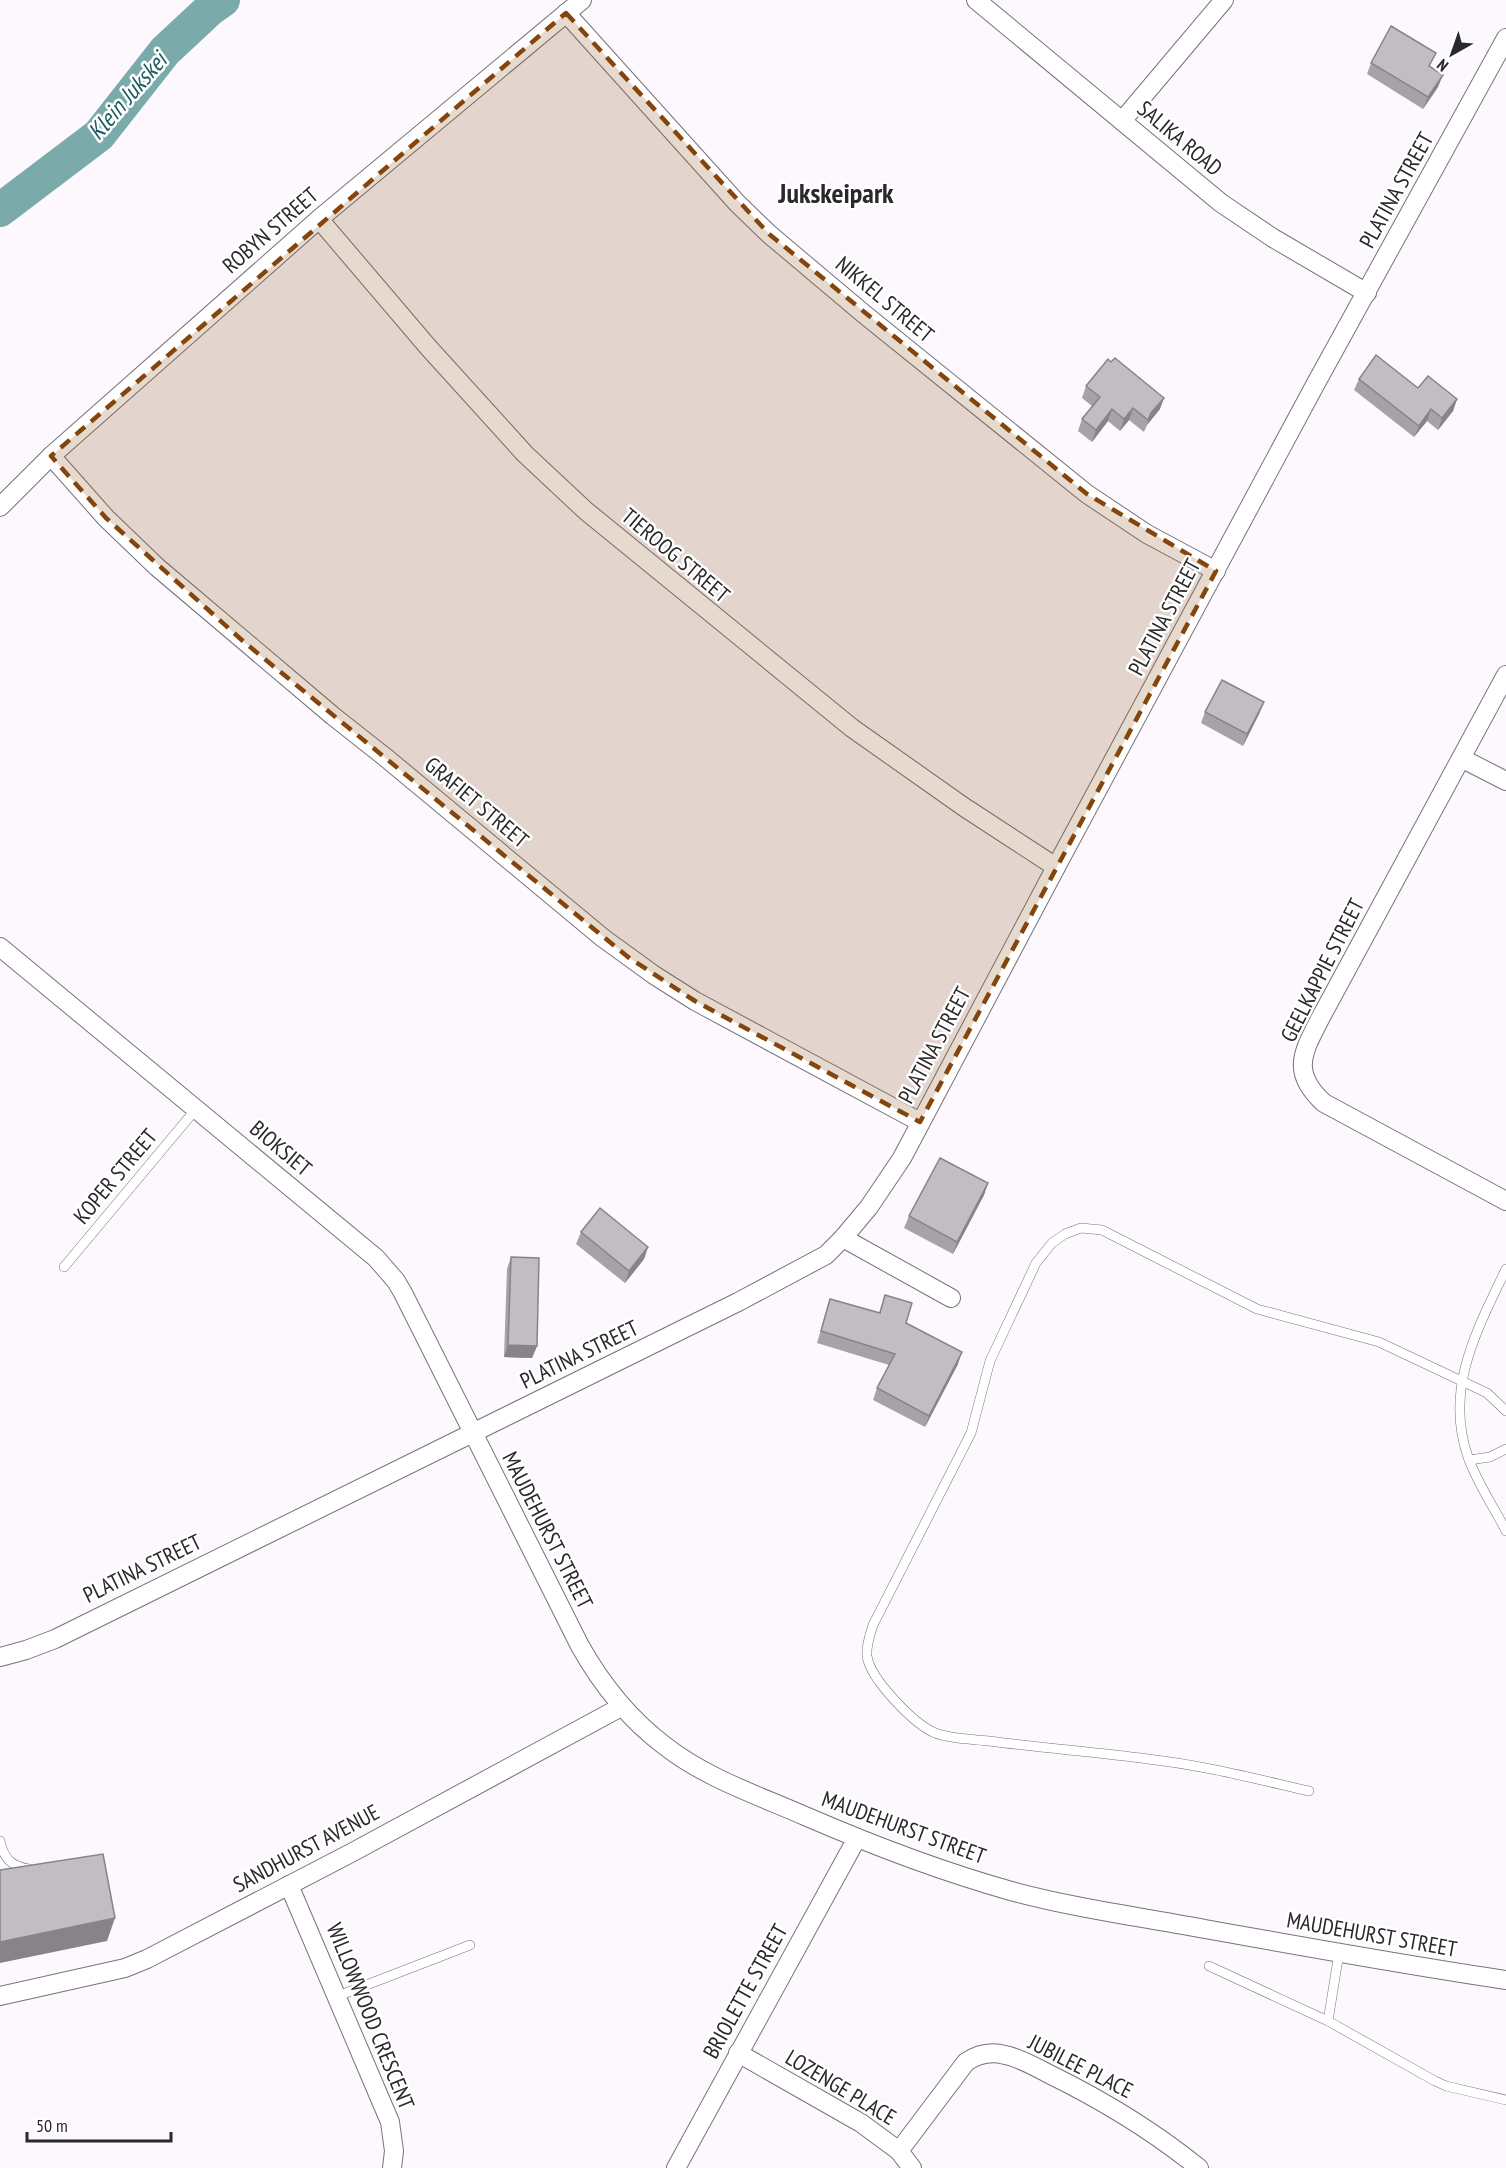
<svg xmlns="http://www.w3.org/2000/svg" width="1506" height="2168" font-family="'PT Sans Narrow',sans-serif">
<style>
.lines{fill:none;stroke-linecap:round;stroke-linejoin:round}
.river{stroke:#7baaab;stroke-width:34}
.lane-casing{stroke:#777379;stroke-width:10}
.street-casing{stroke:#777379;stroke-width:20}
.lane{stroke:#fff;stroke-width:9}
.street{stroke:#fff;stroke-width:18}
.wall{fill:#a6a3a8}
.shaded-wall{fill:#878488}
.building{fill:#c1bdc3;stroke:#878488;stroke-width:1.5}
.marked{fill:#84440b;fill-opacity:0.2;stroke:#84440b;stroke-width:4.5;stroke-dasharray:12 8;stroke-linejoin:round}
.labels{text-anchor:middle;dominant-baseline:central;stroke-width:5;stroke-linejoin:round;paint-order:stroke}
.street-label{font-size:22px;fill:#29282a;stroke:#fff}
.water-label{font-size:24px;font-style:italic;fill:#1b5c5f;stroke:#fff}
.district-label{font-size:28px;font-weight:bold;fill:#29282a;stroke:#fff}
</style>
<rect width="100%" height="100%" fill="#fcf8fe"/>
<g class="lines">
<polyline class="river" points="0,210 99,135 165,51 209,10 223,0"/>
<defs>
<g id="lane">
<polyline points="64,1267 196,1109"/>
<path d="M1506 1269C1477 1330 1444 1389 1468 1457 1477 1483 1494 1507 1506 1531"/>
<polyline points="1469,1460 1490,1457 1506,1449"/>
<path d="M1309 1791C1256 1779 1202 1765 1148 1759 1095 1752 1042 1748 989 1741 972 1739 951 1739 935 1733 914 1724 870 1679 867 1656 866 1645 870 1635 873 1625L971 1433 990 1361 1036 1263 1052 1243 1065 1234 1081 1228 1102 1230 1257 1309 1379 1342 1487 1393 1506 1411"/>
<path d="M0 1841C4 1859 11 1866 29 1869"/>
<polyline points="1209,1966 1328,2021 1435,2081 1446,2086 1506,2100"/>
<polyline points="338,1996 470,1945"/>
<polyline points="1328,2021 1339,1953"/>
</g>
<g id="street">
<polyline points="976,0 1221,203 1273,238 1367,293"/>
<polyline points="566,13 737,203 769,234 864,314 1087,494 1147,534 1216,571"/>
<polyline points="1122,121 1224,0"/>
<polyline points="319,219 428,347 525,454 586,511 852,728 964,807 1056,867"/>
<polyline points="51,456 106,518 157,567 333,716 385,757 603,938 654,975 695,1001 920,1122"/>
<polyline points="0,507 51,456 319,219 582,0"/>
<path d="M1506 675 1321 1017C1303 1052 1290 1072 1324 1103L1506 1201"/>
<polyline points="1461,758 1506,781"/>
<path d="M0 947 376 1258 396 1281 403 1293 580 1646C602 1685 629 1719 665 1746 706 1778 757 1795 805 1816 872 1845 940 1871 1011 1891 1074 1908 1140 1917 1205 1929 1305 1947 1405 1965 1506 1980"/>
<polyline points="843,1238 951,1298"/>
<polyline points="0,1657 26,1650 55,1639 738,1302 826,1255 843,1238 869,1207 902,1158 1056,867 1315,385 1506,38"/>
<polyline points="289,1885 390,2122 394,2151 392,2168"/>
<polyline points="0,1996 125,1968 147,1959 351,1853 621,1707"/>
<polyline points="738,2053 861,2123 899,2151 912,2168"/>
<path d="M899 2151 966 2062C978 2054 991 2051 1005 2055 1021 2058 1037 2068 1051 2075 1104 2101 1153 2131 1199 2168"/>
<polyline points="676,2168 857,1838"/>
</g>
</defs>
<use href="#lane" class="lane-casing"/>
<use href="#street" class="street-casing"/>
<use href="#lane" class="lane"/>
<use href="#street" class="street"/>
</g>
<g class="wall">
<polygon points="1371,63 1430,67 1438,87 1423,109 1367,74"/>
<polygon points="1359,379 1418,388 1457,399 1453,411 1438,430 1427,421 1414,437 1354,390"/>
<polygon points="1086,386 1160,409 1147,425 1144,432 1129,420 1120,431 1108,421 1092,442 1078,431 1082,419 1092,406 1082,398"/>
<polygon points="1264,702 1259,714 1243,746 1201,723 1205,712"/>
<polygon points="988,1183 984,1195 953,1254 904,1228 909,1216"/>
<polygon points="581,1232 648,1247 644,1259 625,1283 576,1244"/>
<polygon points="511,1257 537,1346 532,1358 504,1357 507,1269"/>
<polygon points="885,1295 906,1323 958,1364 925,1427 873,1400 877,1388 889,1365 817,1343 830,1299 879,1313"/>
</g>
<g class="shaded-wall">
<polygon points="1443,75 1438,87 1423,109 1428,97"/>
<polygon points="1164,398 1160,409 1147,425 1151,413"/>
<polygon points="1457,399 1453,411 1438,430 1442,418"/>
<polygon points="1133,408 1129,420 1120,431 1124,419"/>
<polygon points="1112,409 1108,421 1092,442 1096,430"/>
<polygon points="1431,409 1427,421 1414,437 1419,426"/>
<polygon points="1264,702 1259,714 1243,746 1247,734"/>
<polygon points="988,1183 984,1195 953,1254 957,1242"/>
<polygon points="648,1247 644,1259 625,1283 629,1271"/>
<polygon points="508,1345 537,1346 532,1358 504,1357"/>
<polygon points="962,1352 958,1364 925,1427 929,1416"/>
<polygon points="115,1918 107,1941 0,1963 0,1942"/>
</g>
<g class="building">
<polygon points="1391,26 1436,53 1429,66 1443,75 1428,97 1371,63"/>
<polygon points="1376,355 1418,388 1428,376 1457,399 1442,418 1431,409 1419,426 1359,379"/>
<polygon points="1115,358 1164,398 1151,413 1148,420 1133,408 1124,419 1112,409 1096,430 1082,419 1100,397 1086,386 1108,359 1111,362"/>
<polygon points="1222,680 1264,702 1247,734 1205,712"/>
<polygon points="940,1158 988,1183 957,1242 909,1216"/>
<polygon points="600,1208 648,1247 629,1271 581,1232"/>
<polygon points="511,1257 539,1258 537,1346 508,1345"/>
<polygon points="885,1295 912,1303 906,1323 962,1352 929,1416 877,1388 895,1354 821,1331 830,1299 880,1313"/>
<polygon points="103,1854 115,1918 0,1942 0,1870"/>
</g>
<path class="marked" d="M566 13 769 234 1087 494 1216 571 920 1122 695 1001 628 957 244 642 106 518 51 456Z"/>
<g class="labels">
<g class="street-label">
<text transform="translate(1180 138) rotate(40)">SALIKA ROAD</text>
<text transform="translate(1396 190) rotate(-61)">PLATINA STREET</text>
<text transform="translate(270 230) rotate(-41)">ROBYN STREET</text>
<text transform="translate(885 299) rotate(40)">NIKKEL STREET</text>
<text transform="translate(676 555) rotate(40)">TIEROOG STREET</text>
<text transform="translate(1164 617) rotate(-62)">PLATINA STREET</text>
<text transform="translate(477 802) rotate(40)">GRAFIET STREET</text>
<text transform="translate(1322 970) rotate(-63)">GEELKAPPIE STREET</text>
<text transform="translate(934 1045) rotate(-62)">PLATINA STREET</text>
<text transform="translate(281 1148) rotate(40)">BIOKSIET</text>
<text transform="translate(115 1176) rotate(-50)">KOPER STREET</text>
<text transform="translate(579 1354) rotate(-26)">PLATINA STREET</text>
<text transform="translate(548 1530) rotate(63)">MAUDEHURST STREET</text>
<text transform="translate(142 1568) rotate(-26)">PLATINA STREET</text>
<text transform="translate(904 1827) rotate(20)">MAUDEHURST STREET</text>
<text transform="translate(306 1848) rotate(-28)">SANDHURST AVENUE</text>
<text transform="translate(1372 1934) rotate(10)">MAUDEHURST STREET</text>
<text transform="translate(745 1991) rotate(-61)">BRIOLETTE STREET</text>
<text transform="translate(371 2016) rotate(68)">WILLOWWOOD CRESCENT</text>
<text transform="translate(1081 2066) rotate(27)">JUBILEE PLACE</text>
<text transform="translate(841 2087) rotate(31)">LOZENGE PLACE</text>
</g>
<g class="water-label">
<text transform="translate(127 96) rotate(-49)">Klein Jukskei</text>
</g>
<g class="district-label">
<text x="836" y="192">Jukskeipark</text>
</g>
</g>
<g transform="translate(1452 54) rotate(220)" stroke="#ffffff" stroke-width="4.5" paint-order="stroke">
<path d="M0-4.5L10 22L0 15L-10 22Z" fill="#29282a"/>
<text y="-9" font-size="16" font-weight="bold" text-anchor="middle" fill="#29282a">N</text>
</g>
<path d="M27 2132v9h144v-9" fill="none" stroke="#29282a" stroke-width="3"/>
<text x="36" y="2132" font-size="18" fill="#29282a" stroke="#ffffff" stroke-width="4.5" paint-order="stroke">50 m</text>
</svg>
